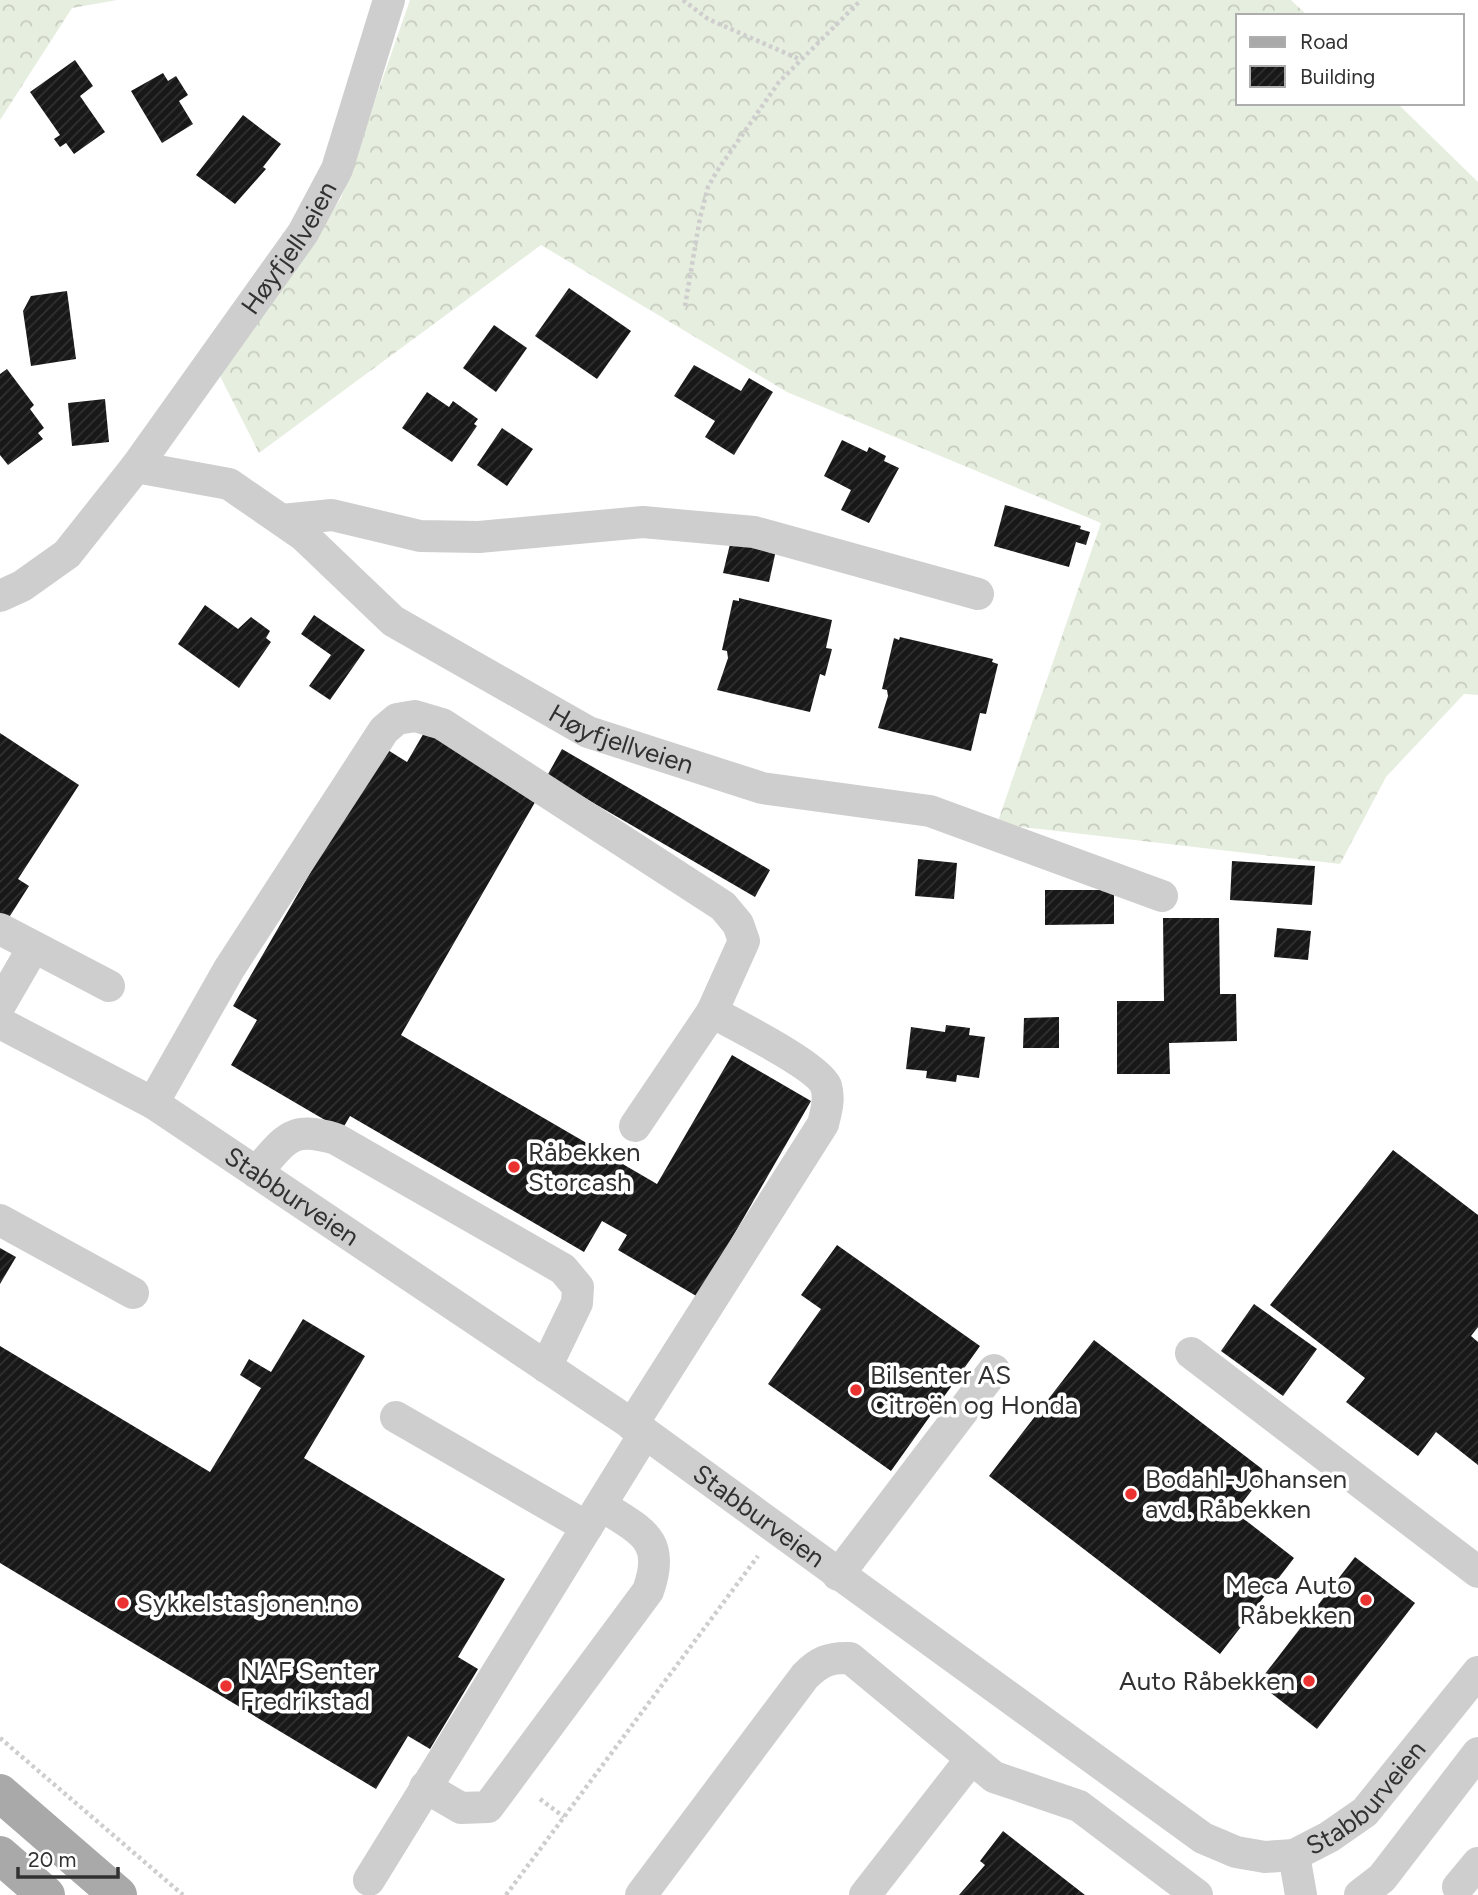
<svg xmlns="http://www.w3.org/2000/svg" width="1478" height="1895" font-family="Figtree,sans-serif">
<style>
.forest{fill:url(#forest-crowns)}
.building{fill:url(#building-hatch)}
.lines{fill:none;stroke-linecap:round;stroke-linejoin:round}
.path{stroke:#cecece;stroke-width:4.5;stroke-dasharray:3.5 3.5;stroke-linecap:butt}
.minor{stroke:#cecece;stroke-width:32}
.major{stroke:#a9a9a9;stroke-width:38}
.poi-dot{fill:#ea3331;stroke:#fff;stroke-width:2.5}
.labels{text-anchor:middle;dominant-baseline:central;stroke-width:7;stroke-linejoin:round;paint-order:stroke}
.street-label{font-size:26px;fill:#313131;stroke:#fff}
.poi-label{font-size:26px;fill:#313131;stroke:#fff;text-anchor:start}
</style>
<defs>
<pattern id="forest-crowns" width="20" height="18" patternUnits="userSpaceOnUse" patternTransform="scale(1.75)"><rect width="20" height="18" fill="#e6eedf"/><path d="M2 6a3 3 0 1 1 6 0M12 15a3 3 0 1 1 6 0" fill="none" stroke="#c6cdc0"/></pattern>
<pattern id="building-hatch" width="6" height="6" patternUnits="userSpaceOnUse" patternTransform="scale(1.75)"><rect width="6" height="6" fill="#181818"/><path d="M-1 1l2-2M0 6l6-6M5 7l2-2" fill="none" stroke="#313131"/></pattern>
</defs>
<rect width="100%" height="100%" fill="#fff"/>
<g class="forest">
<polygon points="0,0 117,0 72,8 0,120"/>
<polygon points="410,0 1291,0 1308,16 1238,16 1238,103 1397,103 1478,182 1478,695 1464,694 1386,777 1340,864 997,824 1101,523 787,392 541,245 259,453 219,374 341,198"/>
</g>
<g class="building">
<polygon points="75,60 93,86 80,96 105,132 74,154 66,143 60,147 54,139 60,135 30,92"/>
<polygon points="163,73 168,81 176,76 188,95 179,101 193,124 162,143 131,91"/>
<polygon points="243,115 281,144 263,167 266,169 235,204 196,175"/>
<polygon points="569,288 631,331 597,379 535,336"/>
<polygon points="67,291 76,359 31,366 23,311 31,296"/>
<polygon points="494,325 527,348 496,392 463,368"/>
<polygon points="694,365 741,391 749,378 773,392 734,455 705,437 715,421 674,396"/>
<polygon points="7,369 34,405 30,409 44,428 38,433 43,439 8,465 0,455 0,374"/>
<polygon points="427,392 449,407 453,401 478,419 474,424 477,426 452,462 402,428"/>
<polygon points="105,399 109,442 72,446 68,403"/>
<polygon points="502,428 533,449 507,486 477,465"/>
<polygon points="842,440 867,452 869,447 886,456 884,461 899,468 869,523 841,510 851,490 824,476"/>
<polygon points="1005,505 1081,526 1080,529 1090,532 1086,545 1076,542 1069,567 994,546"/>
<polygon points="731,540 776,550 769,582 723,573"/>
<polygon points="739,598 832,620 826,648 832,649 825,676 820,674 810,712 717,690 728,658 727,651 722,650 733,600 739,601"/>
<polygon points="205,605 238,629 251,617 270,631 266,638 271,642 239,688 178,644"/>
<polygon points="314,615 365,650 330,700 309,686 331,655 301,634"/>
<polygon points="900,637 993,659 992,662 998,664 986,714 980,713 971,751 878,728 888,696 887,690 882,689 894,638 899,640"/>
<polygon points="425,731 538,797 401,1035 657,1184 732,1055 811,1101 698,1297 618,1250 627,1235 602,1221 584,1252 350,1116 342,1130 231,1065 257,1020 233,1006 383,747 407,762"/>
<polygon points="0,733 79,785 18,879 29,886 8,919 0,913"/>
<polygon points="562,749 770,870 755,897 547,776"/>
<polygon points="918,859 957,863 954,899 915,896"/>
<polygon points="1232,861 1315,866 1312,905 1230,900"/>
<polygon points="1045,890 1114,890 1114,924 1045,925"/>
<polygon points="1163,918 1219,918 1220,994 1236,994 1237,1041 1169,1043 1170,1074 1117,1074 1117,1001 1164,1001"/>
<polygon points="1277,928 1311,931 1308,960 1274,957"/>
<polygon points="1059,1017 1059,1048 1023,1048 1024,1018"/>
<polygon points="946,1025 970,1028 969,1035 985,1037 979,1078 957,1075 956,1082 926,1078 927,1071 906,1069 911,1027 945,1032"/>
<polygon points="1393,1150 1478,1215 1478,1327 1471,1336 1478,1342 1478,1465 1436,1432 1418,1456 1346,1402 1365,1378 1270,1305"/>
<polygon points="837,1245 980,1346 891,1471 768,1384 821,1309 801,1295"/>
<polygon points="0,1248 16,1257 0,1284"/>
<polygon points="1254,1304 1317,1349 1283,1396 1221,1351"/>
<polygon points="303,1319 365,1356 304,1458 505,1579 458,1657 478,1669 430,1749 408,1736 376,1789 0,1563 0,1346 210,1472 261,1388 240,1375 249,1359 271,1372"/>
<polygon points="1094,1340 1266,1472 1235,1512 1294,1558 1220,1654 989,1476"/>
<polygon points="1355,1557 1415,1603 1317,1729 1258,1683"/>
<polygon points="1003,1831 1085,1895 959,1895 985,1865 980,1861"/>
</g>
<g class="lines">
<g class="path">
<polyline points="683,0 708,19 799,59"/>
<polyline points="685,306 700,218 708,187 717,171 779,82 861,0"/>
<polyline points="0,1738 183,1895"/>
<polyline points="540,1799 564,1817"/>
<polyline points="506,1895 758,1556"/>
</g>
<g class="minor">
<path id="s1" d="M136 467 229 484 303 535 393 621 588 732 762 788 930 811 1162 896"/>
<polyline points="282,520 332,515 420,536 479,537 643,522 754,532 978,594"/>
<path id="s2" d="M0 596 22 586 67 554 136 467 303 233 337 169 389 0"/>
<polyline points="0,929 109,986"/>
<polyline points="0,1005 33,948"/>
<path id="s3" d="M0 1023 153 1103 645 1433 1203 1838 1236 1852 1265 1857 1294 1855 1329 1837 1365 1812 1478 1672"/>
<polyline points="153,1103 229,969 384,730 397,719 415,716 442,724 723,906 738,924 744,941 712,1012 635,1126"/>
<path d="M256 1172C287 1139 289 1125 336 1139L563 1269 578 1287 577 1303 546 1367"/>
<polyline points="0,1220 133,1293"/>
<polyline points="1191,1353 1478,1572"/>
<polyline points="396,1417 587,1527"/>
<path d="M632 1425 823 1124C826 1112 830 1099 826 1086 818 1066 734 1024 712 1012"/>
<polyline points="838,1575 994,1370"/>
<path d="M425 1787 461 1808 488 1807 648 1591C667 1538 640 1531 601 1505"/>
<polyline points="1294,1855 1301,1895"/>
<polyline points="369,1880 645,1433"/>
<polyline points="1458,1887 1478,1863"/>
<path d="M641 1895 805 1676C819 1662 829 1657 850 1658L994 1777 1079 1806 1197 1895"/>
<polyline points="865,1895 971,1759"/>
<polyline points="1360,1895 1382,1878 1478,1753"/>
</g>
<g class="major">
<polyline points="0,1793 118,1895"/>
<polyline points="0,1855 46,1895"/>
</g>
</g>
<g class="poi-dot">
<circle cx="514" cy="1167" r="7"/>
<circle cx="856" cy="1390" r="7"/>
<circle cx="1131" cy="1494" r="7"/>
<circle cx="1366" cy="1600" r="7"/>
<circle cx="123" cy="1603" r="7"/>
<circle cx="1309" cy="1681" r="7"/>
<circle cx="226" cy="1686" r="7"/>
</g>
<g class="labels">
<g class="street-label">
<text stroke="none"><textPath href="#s2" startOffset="458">Høyfjellveien</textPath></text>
<text stroke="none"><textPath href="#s1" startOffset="567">Høyfjellveien</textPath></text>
<text stroke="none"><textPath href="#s3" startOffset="340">Stabburveien</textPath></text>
<text stroke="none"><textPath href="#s3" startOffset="906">Stabburveien</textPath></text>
<text stroke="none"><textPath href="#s3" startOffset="1642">Stabburveien</textPath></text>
</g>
<g class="poi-label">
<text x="528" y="1152">Råbekken<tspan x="528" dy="30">Storcash</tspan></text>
<text x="870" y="1375">Bilsenter AS<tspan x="870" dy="30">Citroën og Honda</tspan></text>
<text x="1145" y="1479">Bodahl-Johansen<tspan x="1145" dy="30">avd. Råbekken</tspan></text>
<text x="1352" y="1585" text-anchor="end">Meca Auto<tspan x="1352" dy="30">Råbekken</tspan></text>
<text x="137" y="1603">Sykkelstasjonen.no</text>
<text x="240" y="1671">NAF Senter<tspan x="240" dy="30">Fredrikstad</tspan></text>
<text x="1295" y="1681" text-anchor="end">Auto Råbekken</text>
</g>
</g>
<rect x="1236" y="14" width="228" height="91" fill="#ffffff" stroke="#adadad" stroke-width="2"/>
<rect x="1250" y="37" width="35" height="10" fill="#a9a9a9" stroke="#adadad" stroke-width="2"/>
<text x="1300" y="49" font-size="21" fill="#313131">Road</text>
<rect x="1250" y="66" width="35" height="21" fill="url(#building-hatch)" stroke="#adadad" stroke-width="2"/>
<text x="1300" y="84" font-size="21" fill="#313131">Building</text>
<path d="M18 1867v10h100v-10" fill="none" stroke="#313131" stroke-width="3.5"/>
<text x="28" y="1867" font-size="21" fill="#313131" stroke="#ffffff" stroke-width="5" paint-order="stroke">20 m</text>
</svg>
